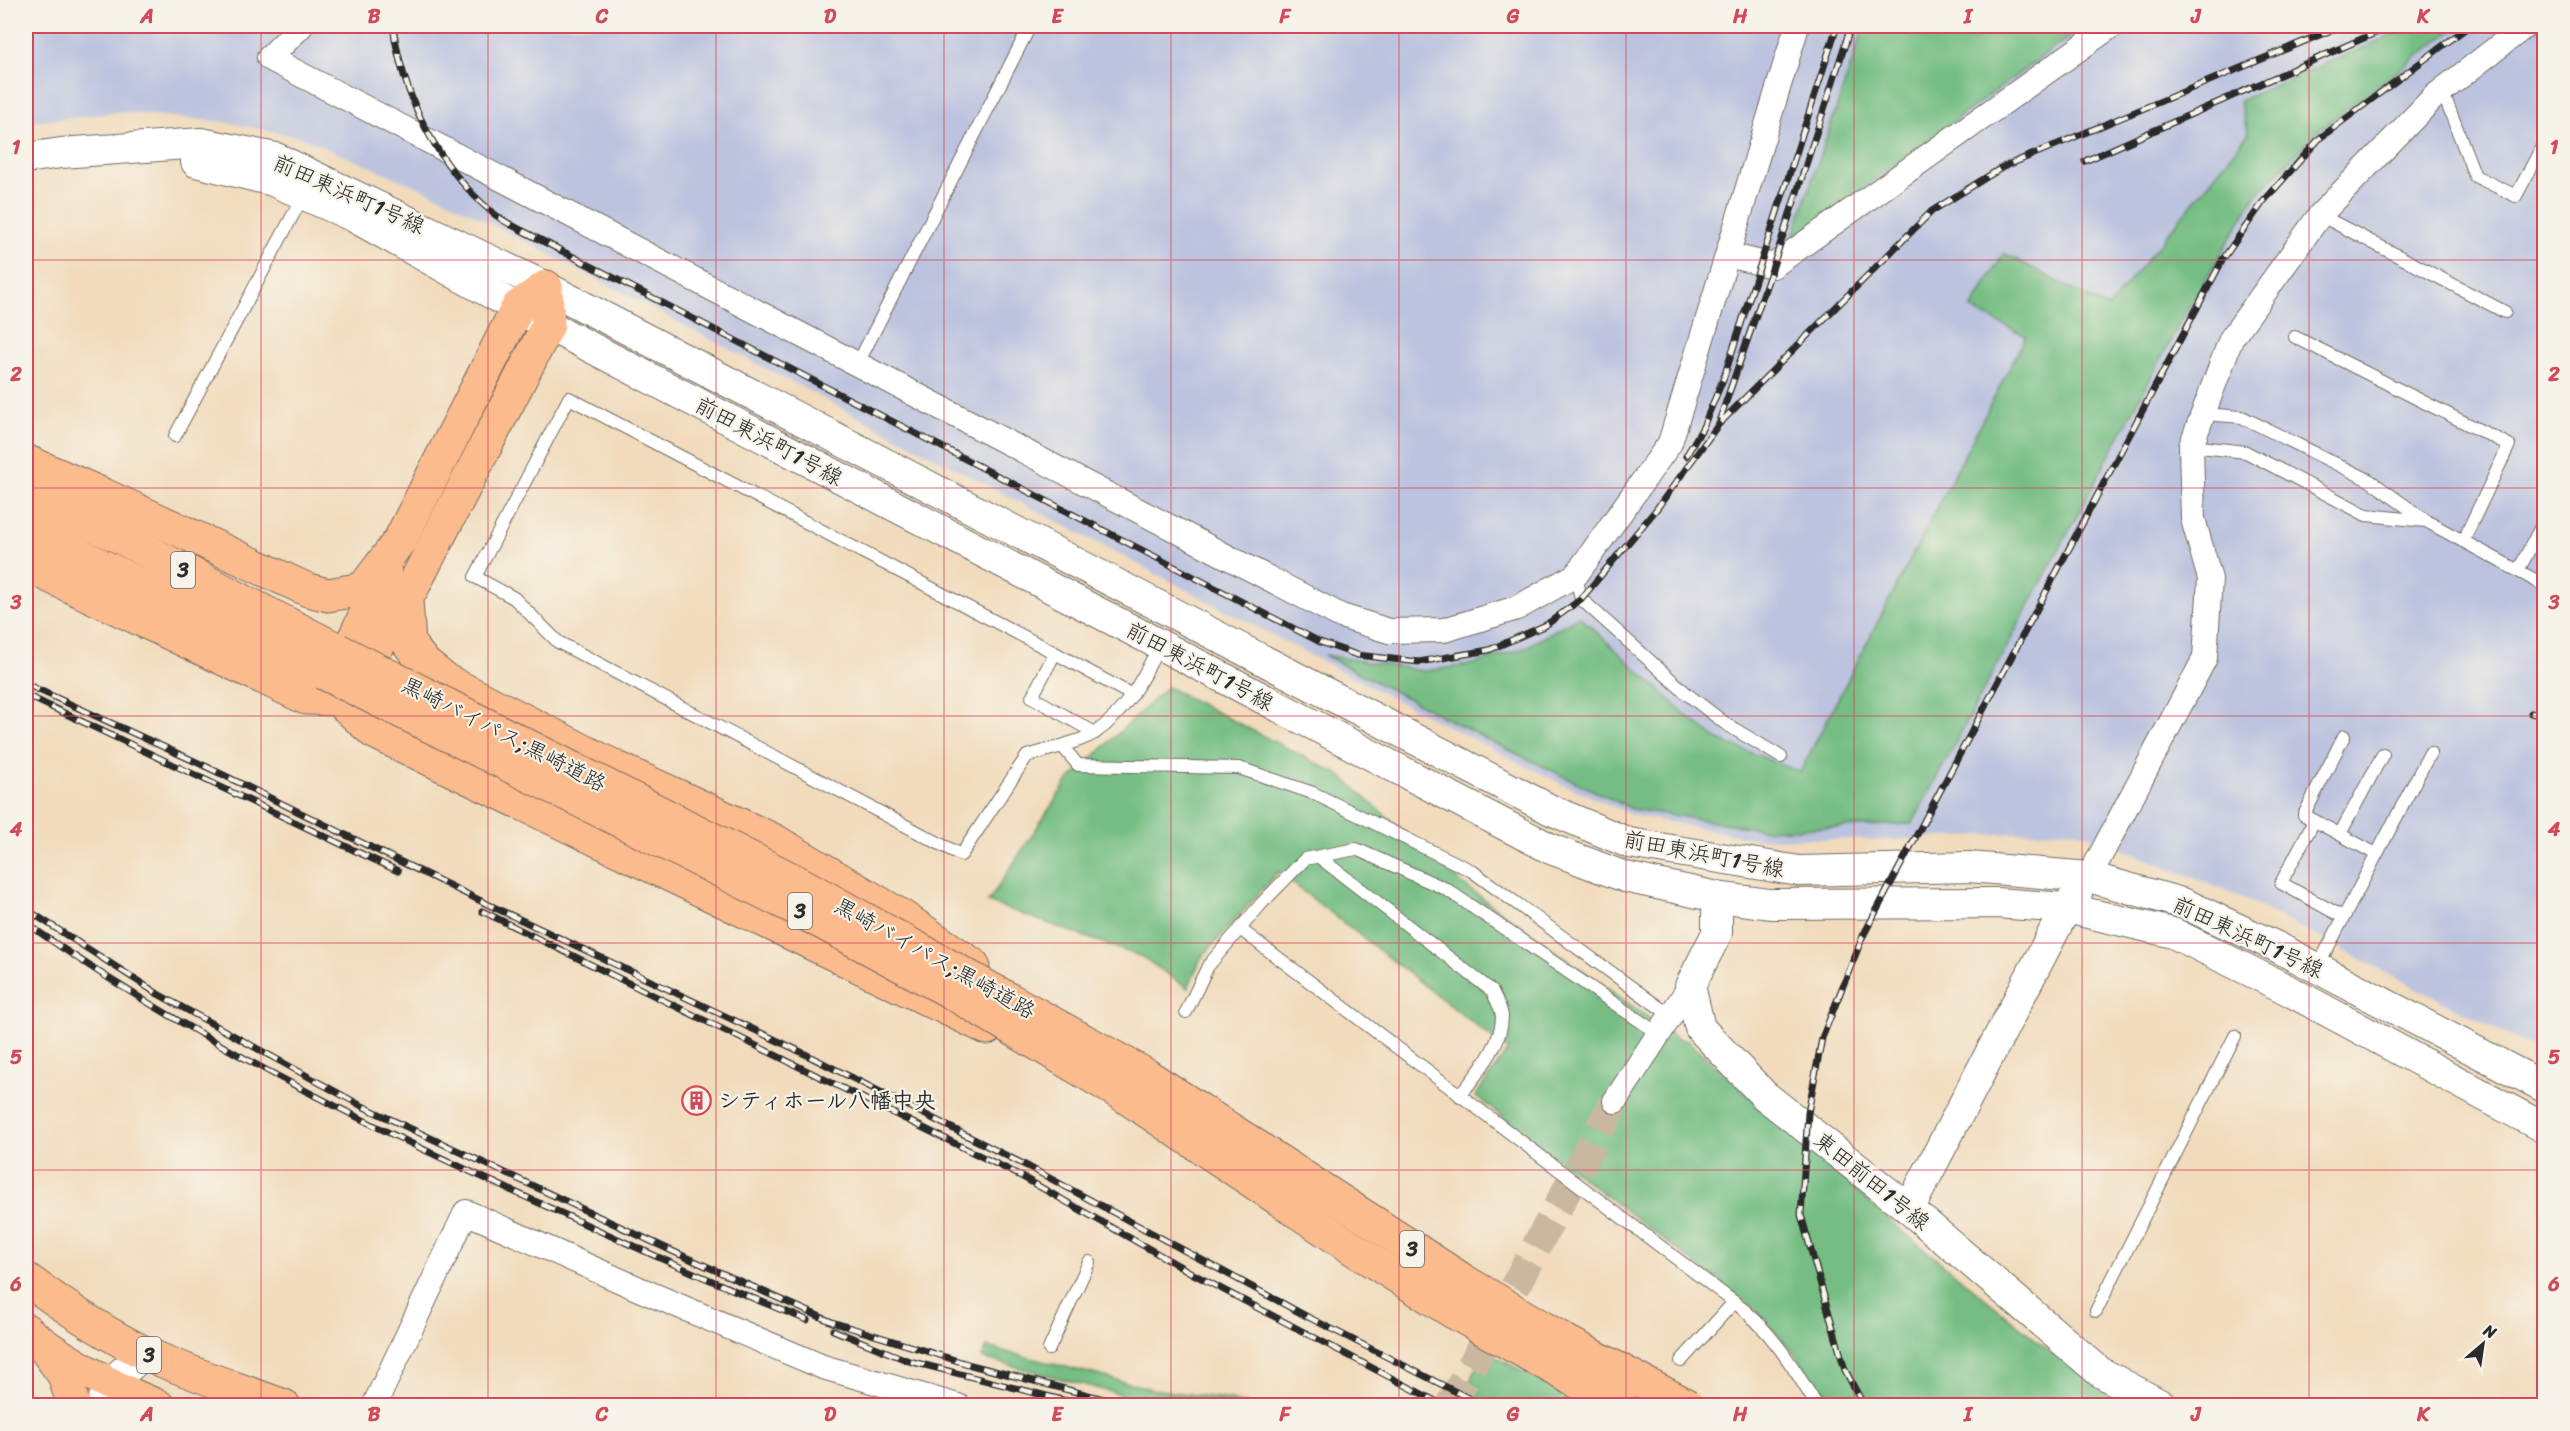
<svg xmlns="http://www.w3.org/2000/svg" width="2570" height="1431" font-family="Sriracha,'Klee One',sans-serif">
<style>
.industrial{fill:#bcc3de}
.forest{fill:#75bd83;stroke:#507457;stroke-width:1.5}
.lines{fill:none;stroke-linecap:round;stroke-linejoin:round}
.tertiary-tunnel{stroke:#c9b89f;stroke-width:30;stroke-dasharray:30 15;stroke-linecap:butt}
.service-casing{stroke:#70695e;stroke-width:14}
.minor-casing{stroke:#70695e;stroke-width:26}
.tertiary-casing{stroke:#70695e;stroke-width:32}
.trunk-casing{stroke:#70695e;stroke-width:35}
.motorway-casing{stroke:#70695e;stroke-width:35}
.service{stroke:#fff;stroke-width:12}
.minor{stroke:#fff;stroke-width:24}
.tertiary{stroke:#fff;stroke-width:30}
.trunk{stroke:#fbbb8d;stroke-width:33}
.motorway{stroke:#fbbb8d;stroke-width:33}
.rail-casing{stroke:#2b2b2b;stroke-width:7}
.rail{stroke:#f7f3e8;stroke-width:4.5;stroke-dasharray:14;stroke-linecap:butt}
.motorway-bridge-casing{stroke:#70695e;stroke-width:35;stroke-linecap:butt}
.motorway-bridge{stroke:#fbbb8d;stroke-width:33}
.grid{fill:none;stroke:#d1495b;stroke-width:1.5;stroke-opacity:0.55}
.labels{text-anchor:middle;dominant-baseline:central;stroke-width:4.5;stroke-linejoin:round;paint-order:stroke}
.shield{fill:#f7f3e8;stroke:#686764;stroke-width:1.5}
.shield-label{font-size:21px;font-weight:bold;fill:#2b2b2b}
.street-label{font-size:22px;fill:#2b2b2b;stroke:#f7f3e8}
.poi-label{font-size:22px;font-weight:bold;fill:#2b2b2b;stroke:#f7f3e8;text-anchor:start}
.neatline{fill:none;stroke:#d1495b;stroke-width:2}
.grid-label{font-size:20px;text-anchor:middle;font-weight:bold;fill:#d1495b}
</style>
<rect width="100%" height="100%" fill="#f7f3e8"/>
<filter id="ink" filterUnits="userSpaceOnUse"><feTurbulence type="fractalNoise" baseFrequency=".0167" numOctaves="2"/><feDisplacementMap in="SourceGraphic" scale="12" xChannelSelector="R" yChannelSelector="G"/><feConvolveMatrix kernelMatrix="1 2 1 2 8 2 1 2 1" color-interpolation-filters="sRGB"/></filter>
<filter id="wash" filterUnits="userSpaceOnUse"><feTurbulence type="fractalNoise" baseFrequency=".008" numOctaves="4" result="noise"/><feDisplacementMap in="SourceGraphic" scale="24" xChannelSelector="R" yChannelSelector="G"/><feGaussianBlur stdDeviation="1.35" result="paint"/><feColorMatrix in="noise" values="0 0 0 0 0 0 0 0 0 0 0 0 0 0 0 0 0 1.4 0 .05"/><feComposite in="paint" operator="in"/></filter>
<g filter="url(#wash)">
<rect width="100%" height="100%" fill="#f1dbbc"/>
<polygon class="industrial" points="26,26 2544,26 2544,1054 2237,895 2074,830 1890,840 1752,838 1632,815 1562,784 1390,697 441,197 301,137 224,122 121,112 26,123"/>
<g class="forest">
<polygon points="1864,26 2084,26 1792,240"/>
<polygon points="2413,26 2458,26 2319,130 2254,198 2187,310 1912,824 1767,830 1632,809 1494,743 1324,655 1425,671 1470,665 1523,649 1579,616 1685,714 1716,739 1800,772 2026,336 1971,309 2004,253 2108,308 2249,133 2239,101"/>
<polygon points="1167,687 1340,775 1464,885 1678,1039 1688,1041 1897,1227 2067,1365 2134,1406 1831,1405 1801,1362 1755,1309 1475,1096 1508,1050 1278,872 1201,958 1188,988 1142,957 988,902 1067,782"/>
<polygon points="987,1347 1152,1389 1231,1400 1249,1405 1162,1405 982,1358"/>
<polygon points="1485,1351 1579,1402 1585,1405 1458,1405"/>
</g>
</g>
<g filter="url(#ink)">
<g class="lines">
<polyline class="tertiary-tunnel" points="1450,1406 1615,1101"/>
<defs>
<g id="service">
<polyline points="2442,90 2475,176 2516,196 2544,143"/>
<polyline points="2320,215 2505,312"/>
<polyline points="2295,337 2509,445 2463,541"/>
<polyline points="857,365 1030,26"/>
<polyline points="2204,414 2242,417 2369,480 2425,520"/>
<polyline points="175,436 303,196"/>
<polyline points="2191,446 2246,452 2366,515 2426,521 2544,585"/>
<polyline points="2518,571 2544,521"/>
<polyline points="1576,575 1581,599 1687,694 1726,724 1781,757"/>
<path d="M1160 645C1143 677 1127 711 1096 732 1087 739 1072 742 1062 746L1078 765 1239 768 1313 793 1472 871 1671 1016"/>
<polyline points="1055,653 569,398 475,577 514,598 558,642 961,855 1027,756 1062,746"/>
<polyline points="1095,733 1032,697 1055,653 1132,695"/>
<polyline points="2344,736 2304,815 2376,854"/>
<polyline points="2314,821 2281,883 2343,917"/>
<polyline points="2340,834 2383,754"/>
<path d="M1319 857 1492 991C1495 998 1502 1009 1502 1017 1502 1046 1476 1074 1460 1096"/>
<polyline points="1240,929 1734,1302 1681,1361"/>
<polyline points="2317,968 2430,753"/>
<polyline points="1186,1012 1208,966 1261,904 1305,859 1356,849 1446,889 1659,1034"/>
<path d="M1734 1302C1770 1328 1794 1368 1817 1406"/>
<polyline points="2096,1311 2235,1036"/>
<polyline points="1049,1349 1089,1262"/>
</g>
<g id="minor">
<polyline points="301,26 269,58 1341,616 1389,631 1444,630 1517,608 1576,575 1670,443 1797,26"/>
<polyline points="1728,255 1773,266 2111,26"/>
<polyline points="2089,877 2205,658 2210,579 2193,519 2191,446 2231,339 2320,215 2435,96 2525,26"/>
<polyline points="1615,1101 1690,986"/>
<polyline points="374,1406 466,1212 639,1289 823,1367 958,1406"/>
</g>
<g id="tertiary">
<polyline points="26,158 61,153 201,143 276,158 546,287 1551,810 1629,843 1799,871 1969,867 2089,877 2185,904 2277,947 2544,1087"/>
<polyline points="196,162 273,181 354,217 548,325 1551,849 1625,877 1717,897 1770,904 1996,903 2066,908 2173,933 2286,989 2544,1128"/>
<polyline points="1717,897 1717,933 1690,986 1700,1028 1764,1095 1909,1209 2100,1372 2163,1406"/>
<polyline points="1909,1209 2066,908 2077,894"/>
<polyline points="101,1406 110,1383 145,1353"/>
</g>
<g id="trunk">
<path d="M26 1279C62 1305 107 1335 147 1354 191 1374 238 1389 284 1406"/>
<path d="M26 1330C55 1356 121 1392 158 1406"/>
<polyline points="45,1349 64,1375 74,1406"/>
</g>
<g id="motorway">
<polyline points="26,461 106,496 308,590 328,595 363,589 400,540 518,307 546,287"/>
<polyline points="26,496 118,536 338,650"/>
<polyline points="26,529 324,673"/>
<polyline points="26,565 306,698 338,699 374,732 987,1028"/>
<polyline points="406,600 409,644 425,664 445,680 617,768 775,841 901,916 973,965"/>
<polyline points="340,676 341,667 385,573"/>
<polyline points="349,687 358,678 406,600 548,325 546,287"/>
</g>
</defs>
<use href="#service" class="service-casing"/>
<use href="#minor" class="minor-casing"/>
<use href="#tertiary" class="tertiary-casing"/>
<use href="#trunk" class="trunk-casing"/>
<use href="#motorway" class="motorway-casing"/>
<use href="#service" class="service"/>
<use href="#minor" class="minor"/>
<use href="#tertiary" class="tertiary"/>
<use href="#trunk" class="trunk"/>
<use href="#motorway" class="motorway"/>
<defs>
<g id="rail">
<path d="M393 26C403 97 437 166 493 213 504 222 517 228 529 234L1320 642 1357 655 1419 662 1489 650 1546 625 1581 599 1655 511 1718 425 1932 211 2003 167 2341 26"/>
<polyline points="2085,161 2391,26"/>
<polyline points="1720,419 1773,266 1851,26"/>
<polyline points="1686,456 1703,427 1724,377 1837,26"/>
<polyline points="26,684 205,766 483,902 795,1049 1029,1167 1308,1317 1484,1406"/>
<polyline points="26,695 398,871"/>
<polyline points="2531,713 2544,716"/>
<polyline points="26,909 158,994 360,1105 672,1251 832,1322 971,1365 1131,1406"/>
<polyline points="482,911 1019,1175 1197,1276 1445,1406"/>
<path d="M26 923C189 1038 368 1126 550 1208 635 1247 720 1286 807 1320"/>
<polyline points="833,1330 909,1361 1086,1406"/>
<polyline points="1864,1406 1845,1370 1801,1215 1808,1113 1822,1038 1863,936 2223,259 2263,202 2320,138 2469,26"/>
</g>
</defs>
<use href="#rail" class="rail-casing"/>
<use href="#rail" class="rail"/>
<defs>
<g id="motorway-bridge">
<polyline points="338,650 801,884 1146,1075 1464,1281 1565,1341 1688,1406"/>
<polyline points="324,673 791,906 949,991 1120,1093 1352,1248 1450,1310 1621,1406"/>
</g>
</defs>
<use href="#motorway-bridge" class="motorway-bridge-casing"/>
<use href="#motorway-bridge" class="motorway-bridge"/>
</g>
</g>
<path class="grid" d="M261 26V1406M488 26V1406M716 26V1406M944 26V1406M1171 26V1406M1399 26V1406M1626 26V1406M1854 26V1406M2082 26V1406M2309 26V1406M26 260H2544M26 488H2544M26 716H2544M26 943H2544M26 1170H2544"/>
<defs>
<symbol id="building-ring" viewBox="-11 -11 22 22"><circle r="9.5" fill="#f7f3e8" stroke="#d1495b" stroke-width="1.5"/><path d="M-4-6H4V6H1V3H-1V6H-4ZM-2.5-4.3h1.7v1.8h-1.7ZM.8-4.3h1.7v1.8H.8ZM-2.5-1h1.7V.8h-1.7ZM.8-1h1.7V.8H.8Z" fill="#d1495b"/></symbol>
</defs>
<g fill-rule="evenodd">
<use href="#building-ring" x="680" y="1084" width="33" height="33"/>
</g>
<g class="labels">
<g class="shield">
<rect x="171" y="552" width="24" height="36" rx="4.5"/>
<rect x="788" y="893" width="24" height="36" rx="4.5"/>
<rect x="1400" y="1231" width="24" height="36" rx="4.5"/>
<rect x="137" y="1337" width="24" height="36" rx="4.5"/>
</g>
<g class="shield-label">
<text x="183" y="570">3</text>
<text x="800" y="911">3</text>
<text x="1412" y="1249">3</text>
<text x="149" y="1355">3</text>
</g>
<g class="street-label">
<text transform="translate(349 194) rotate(24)">前田東浜町1号線</text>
<text transform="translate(769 441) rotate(28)">前田東浜町1号線</text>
<text transform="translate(1200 666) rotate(28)">前田東浜町1号線</text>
<text transform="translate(504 734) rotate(27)">黒崎バイパス;黒崎道路</text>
<text transform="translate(1704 854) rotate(11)">前田東浜町1号線</text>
<text transform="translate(2248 937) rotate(25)">前田東浜町1号線</text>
<text transform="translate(935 958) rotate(29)">黒崎バイパス;黒崎道路</text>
<text transform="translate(1872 1181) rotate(39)">東田前田1号線</text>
</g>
<g class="poi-label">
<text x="718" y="1100">シティホール八幡中央</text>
</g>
</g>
<rect width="2570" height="1431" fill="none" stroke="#f7f3e8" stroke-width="66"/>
<g transform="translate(2483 1344) rotate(29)" stroke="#f7f3e8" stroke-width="4.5" paint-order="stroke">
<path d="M0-4.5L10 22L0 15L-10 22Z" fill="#2b2b2b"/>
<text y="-9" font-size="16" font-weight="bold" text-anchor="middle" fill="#2b2b2b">N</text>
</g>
<rect x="33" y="33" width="2504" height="1365" class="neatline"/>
<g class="grid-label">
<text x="147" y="23">A</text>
<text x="374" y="23">B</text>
<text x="602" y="23">C</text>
<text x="830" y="23">D</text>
<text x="1057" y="23">E</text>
<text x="1285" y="23">F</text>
<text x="1513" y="23">G</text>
<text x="1740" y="23">H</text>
<text x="1968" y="23">I</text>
<text x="2196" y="23">J</text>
<text x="2423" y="23">K</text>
<text x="16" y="154">1</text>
<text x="2554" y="154">1</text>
<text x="16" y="381">2</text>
<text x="2554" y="381">2</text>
<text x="16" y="609">3</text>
<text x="2554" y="609">3</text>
<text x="16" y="836">4</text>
<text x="2554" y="836">4</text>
<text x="16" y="1064">5</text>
<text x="2554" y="1064">5</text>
<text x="16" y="1291">6</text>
<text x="2554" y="1291">6</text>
<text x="147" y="1421">A</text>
<text x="374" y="1421">B</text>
<text x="602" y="1421">C</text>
<text x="830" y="1421">D</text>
<text x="1057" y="1421">E</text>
<text x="1285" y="1421">F</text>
<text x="1513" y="1421">G</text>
<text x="1740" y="1421">H</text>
<text x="1968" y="1421">I</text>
<text x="2196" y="1421">J</text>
<text x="2423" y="1421">K</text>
</g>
</svg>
